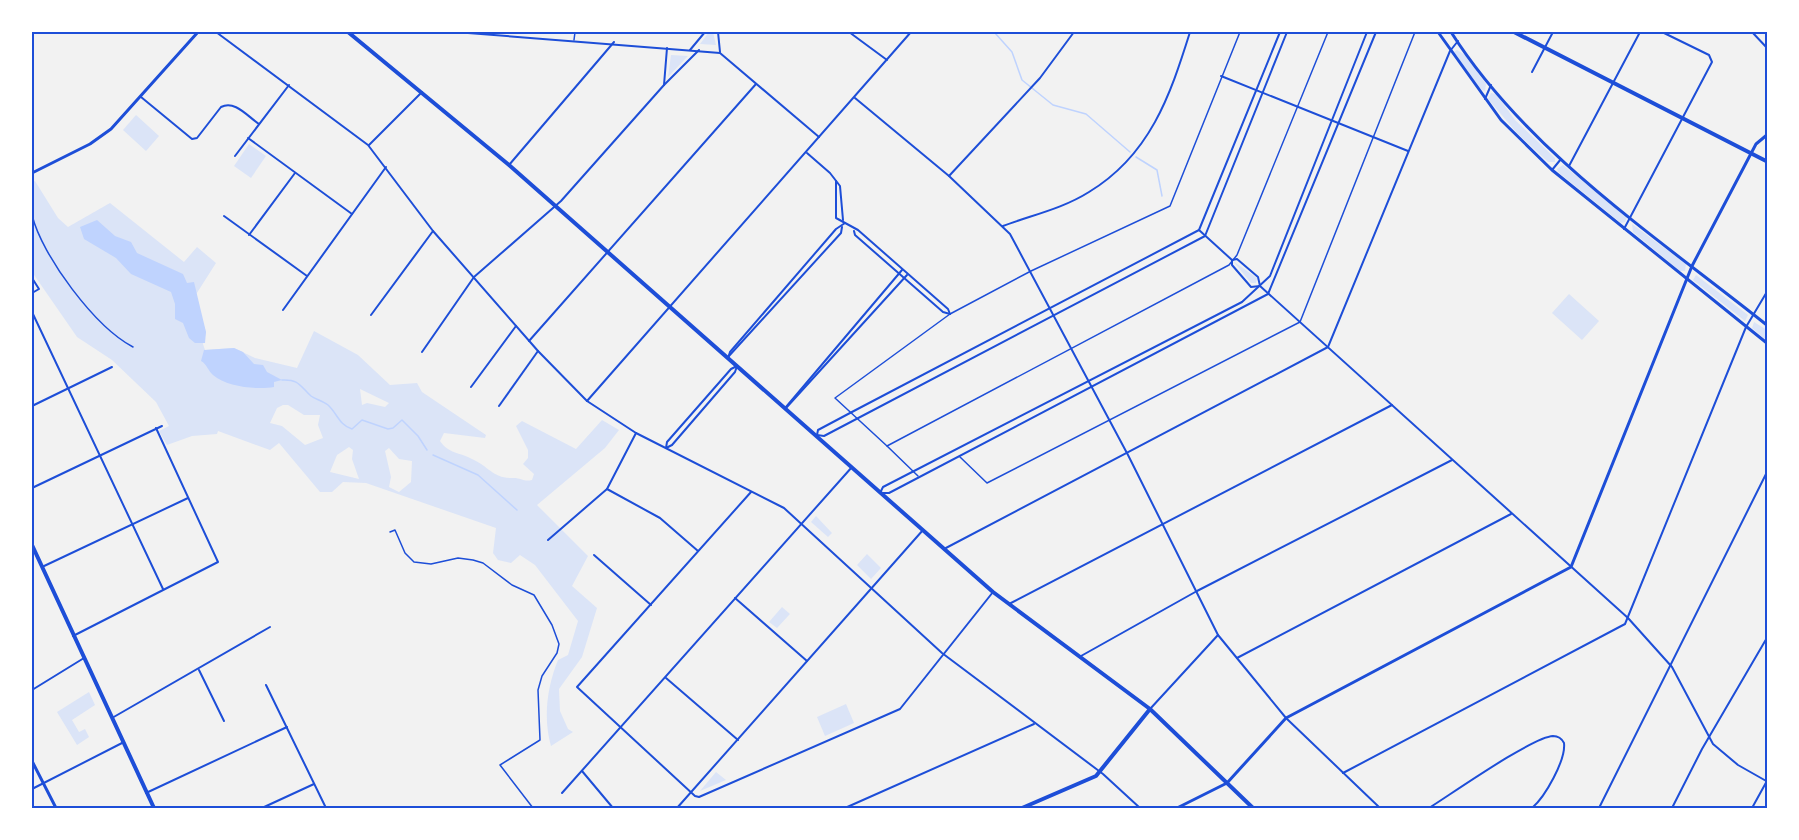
<svg xmlns="http://www.w3.org/2000/svg" width="1799" height="840" font-family="Manrope,sans-serif">
<style>
.green{fill:#dbe4f7;fill-rule:evenodd}
.water{fill:#bfd3fe}
.lines{fill:none;stroke-linecap:round;stroke-linejoin:round}
.stream{stroke:#bfd3fe;stroke-width:1.5}
.service{stroke:#1d4ed8;stroke-width:1.5}
.minor{stroke:#1d4ed8;stroke-width:2}
.tertiary{stroke:#1d4ed8;stroke-width:3}
.secondary{stroke:#1d4ed8;stroke-width:4}
.primary{stroke:#1d4ed8;stroke-width:4}
.neatline{fill:none;stroke:#1d4ed8;stroke-width:2}
</style>
<rect width="100%" height="100%" fill="#f2f2f2"/>
<g class="green">
<polygon points="709,32 713,32 716,45 700,44"/>
<polygon points="1457,50 1465,55 1486,84 1485,91 1480,89 1454,52"/>
<polygon points="671,55 688,56 668,77"/>
<polygon points="1491,93 1496,94 1515,120 1555,158 1555,162 1548,162 1517,133 1488,99"/>
<polygon points="136,115 159,136 146,151 123,130"/>
<polygon points="249,144 266,156 251,178 234,166"/>
<polygon points="1563,165 1627,217 1625,222 1621,223 1558,172 1557,169"/>
<path d="M35 181 58 218 68 227 110 203 184 262 197 247 216 263 195 296 206 332 203 344 205 350 234 348 255 358 297 368 314 331 358 355 390 385 417 383 422 392 486 435 485 438 444 433 440 441C449 454 459 452 472 459 490 467 493 479 514 478 521 478 524 482 532 480L534 474 523 464 528 458V450L516 426 522 421 576 449 602 420 619 430 605 448 537 505 588 556 572 586 597 608 582 657 559 689 560 711 568 729 573 732 551 746C543 718 547 687 558 660L568 655 578 621 535 565 520 555 511 563 498 560 493 553 496 528 366 483 343 482 332 492H320L279 443 270 450 218 431 217 434 192 436 167 445 159 431 169 426 156 402 112 360 77 337 32 272V182ZM360 389 389 403 385 407 367 403 362 405ZM283 405H288L304 415H320L318 425 323 438 305 445 282 426 270 423 277 408ZM349 447 353 450 352 459 359 479 330 472 337 455ZM389 448 399 459 412 461 411 482 399 492 389 487 391 477 385 451Z"/>
<polygon points="1632,224 1686,264 1685,271 1680,271 1633,232"/>
<polygon points="1233,261 1257,278 1256,283 1251,283"/>
<polygon points="1696,275 1748,315 1745,321 1693,280"/>
<polygon points="1569,294 1599,321 1582,340 1552,313"/>
<polygon points="1754,322 1767,330 1767,341 1752,328"/>
<polygon points="816,516 832,533 828,537 811,522"/>
<polygon points="867,554 881,568 871,579 857,565"/>
<polygon points="782,607 790,614 777,628 769,622"/>
<polygon points="89,692 95,705 72,720 79,732 85,729 89,737 77,745 57,712"/>
<polygon points="846,704 854,723 825,736 817,717"/>
<polygon points="716,772 726,780 700,791"/>
</g>
<g class="water">
<polygon points="97,220 115,236 131,242 137,253 183,274 187,283 194,282 206,332 205,343 195,343 189,338 183,323 175,319 175,304 171,292 131,274 116,258 84,239 80,227"/>
<path d="M234 348 243 352 254 364 263 365 267 372 282 380 274 382V387C257 390 227 387 213 375 208 371 207 364 201 361L204 350Z"/>
</g>
<g class="lines">
<g class="stream">
<polyline points="989,32 995,33 1012,52 1022,80 1053,105 1086,114 1130,152"/>
<polyline points="1136,157 1157,170 1162,196"/>
<path d="M282 380C299 379 300 386 311 396 315 399 323 401 328 405 337 413 339 425 352 429L362 420 388 429 393 428 402 420 418 436 427 450"/>
<polyline points="433,455 478,475 517,510"/>
</g>
<g class="service">
<polyline points="1240,32 1170,206 1031,271 950,314 835,398 887,446 1229,265 1237,255 1328,32"/>
<polyline points="574,40 575,32"/>
<path d="M32 215C42 256 95 327 133 347"/>
<polyline points="887,446 918,476"/>
<polyline points="960,457 987,483 1300,322 1415,32"/>
<polyline points="390,532 395,530 405,553 414,562 431,564 458,558 473,560 483,563 512,585 534,595 552,625 559,644 557,653 542,676 538,690 540,740 500,765 533,808"/>
</g>
<g class="minor">
<polyline points="216,32 368,145 433,231 538,351 587,401 636,433 784,508 942,653 1103,774 1140,808"/>
<polyline points="455,32 720,53 819,137"/>
<polyline points="718,32 720,52"/>
<polyline points="849,32 887,60"/>
<polyline points="1752,32 1768,49"/>
<polyline points="690,50 705,32"/>
<polyline points="1532,72 1553,32"/>
<polyline points="1221,76 1408,151"/>
<polyline points="664,85 667,48"/>
<path d="M141 97 192 139 197 138 221 107C235 100 247 116 259 124"/>
<polyline points="855,98 949,176 1010,234 1128,455 1218,635 1286,718 1380,808"/>
<polyline points="1485,99 1491,85"/>
<polyline points="248,138 352,214"/>
<polyline points="369,145 422,92"/>
<polyline points="807,153 830,173 840,186 843,220"/>
<polyline points="235,156 289,85"/>
<polyline points="509,165 614,42"/>
<polyline points="1569,166 1640,32"/>
<polyline points="1552,170 1561,159"/>
<polyline points="949,176 1040,78 1074,32"/>
<polyline points="836,181 836,218 858,230 948,309 950,314"/>
<polyline points="224,216 307,276"/>
<path d="M1003 226C1032 215 1062 209 1089 192 1150 155 1170 96 1190 32"/>
<polyline points="1624,229 1712,62 1709,55 1662,32"/>
<polyline points="1199,230 1232,260 1232,265 1251,287 1260,286"/>
<polyline points="854,231 855,235 943,312 950,314"/>
<polyline points="249,235 295,173"/>
<polyline points="1232,260 1237,259 1258,277 1260,286 1628,618 1672,667 1713,744 1738,765 1768,782"/>
<polyline points="32,278 39,289 32,293"/>
<polyline points="283,310 386,167"/>
<polyline points="32,312 163,589"/>
<polyline points="371,315 433,231"/>
<polyline points="529,341 756,84"/>
<polyline points="422,352 474,277 561,201 664,85 699,50"/>
<polyline points="728,357 841,233 842,227"/>
<polyline points="728,358 730,352 836,229 845,223"/>
<polyline points="471,387 516,326"/>
<polyline points="587,401 911,32"/>
<polyline points="32,406 112,367"/>
<polyline points="499,406 538,351"/>
<polyline points="786,407 902,270"/>
<polyline points="786,408 907,275"/>
<polyline points="817,435 824,436 1205,236 1287,32"/>
<polyline points="817,435 818,430 850,413 1199,230 1280,32"/>
<polyline points="666,448 667,442 731,369 737,366"/>
<polyline points="666,448 672,445 735,372 737,366"/>
<polyline points="32,488 162,426"/>
<polyline points="607,489 660,518 698,551"/>
<polyline points="751,492 577,687 695,796 699,797 900,709 993,592"/>
<polyline points="880,493 883,487 1242,302 1270,276 1367,32"/>
<polyline points="883,493 889,493 1268,294 1376,32"/>
<polyline points="548,540 607,489 636,433"/>
<polyline points="944,549 1328,347 1450,51 1458,41"/>
<polyline points="594,555 651,605"/>
<polyline points="42,567 188,498"/>
<polyline points="735,598 807,661"/>
<polyline points="1009,604 1392,405"/>
<polyline points="73,636 218,562 156,428"/>
<polyline points="1081,656 1197,591 1452,460"/>
<polyline points="1237,658 1511,514"/>
<polyline points="199,670 224,721"/>
<polyline points="666,678 738,740"/>
<polyline points="266,685 326,808"/>
<polyline points="32,690 84,658"/>
<polyline points="1150,709 1218,635"/>
<polyline points="112,718 270,627"/>
<polyline points="582,771 613,808"/>
<polyline points="1343,773 1625,624 1746,327 1768,290"/>
<polyline points="32,789 124,742"/>
<polyline points="146,793 287,727"/>
<polyline points="562,793 852,467"/>
<polyline points="262,808 314,784"/>
<polyline points="677,808 923,530"/>
<polyline points="845,808 1034,724"/>
<path d="M1429 808C1450 795 1532 737 1553 736 1558 736 1562 739 1564 743 1566 760 1545 797 1532 808"/>
<polyline points="1599,808 1768,470"/>
<polyline points="1672,808 1702,749 1768,636"/>
<polyline points="1752,808 1768,779"/>
</g>
<g class="tertiary">
<polyline points="1438,32 1501,120 1552,170 1768,344"/>
<path d="M1451 32C1527 152 1658 238 1768 326"/>
<polyline points="32,173 90,144 111,129 198,32"/>
<polyline points="32,761 56,808"/>
<polyline points="1177,808 1227,783 1286,718 1571,567 1692,266 1756,144 1768,134"/>
</g>
<g class="secondary">
<polyline points="348,32 509,165 993,592 1150,709 1253,808"/>
<polyline points="1514,32 1768,162"/>
<polyline points="1022,808 1096,776 1150,709"/>
</g>
<polyline class="primary" points="32,545 154,808"/>
</g>
<rect width="1799" height="840" fill="none" stroke="#ffffff" stroke-width="66"/>
<rect x="33" y="33" width="1733" height="774" class="neatline"/>
</svg>
